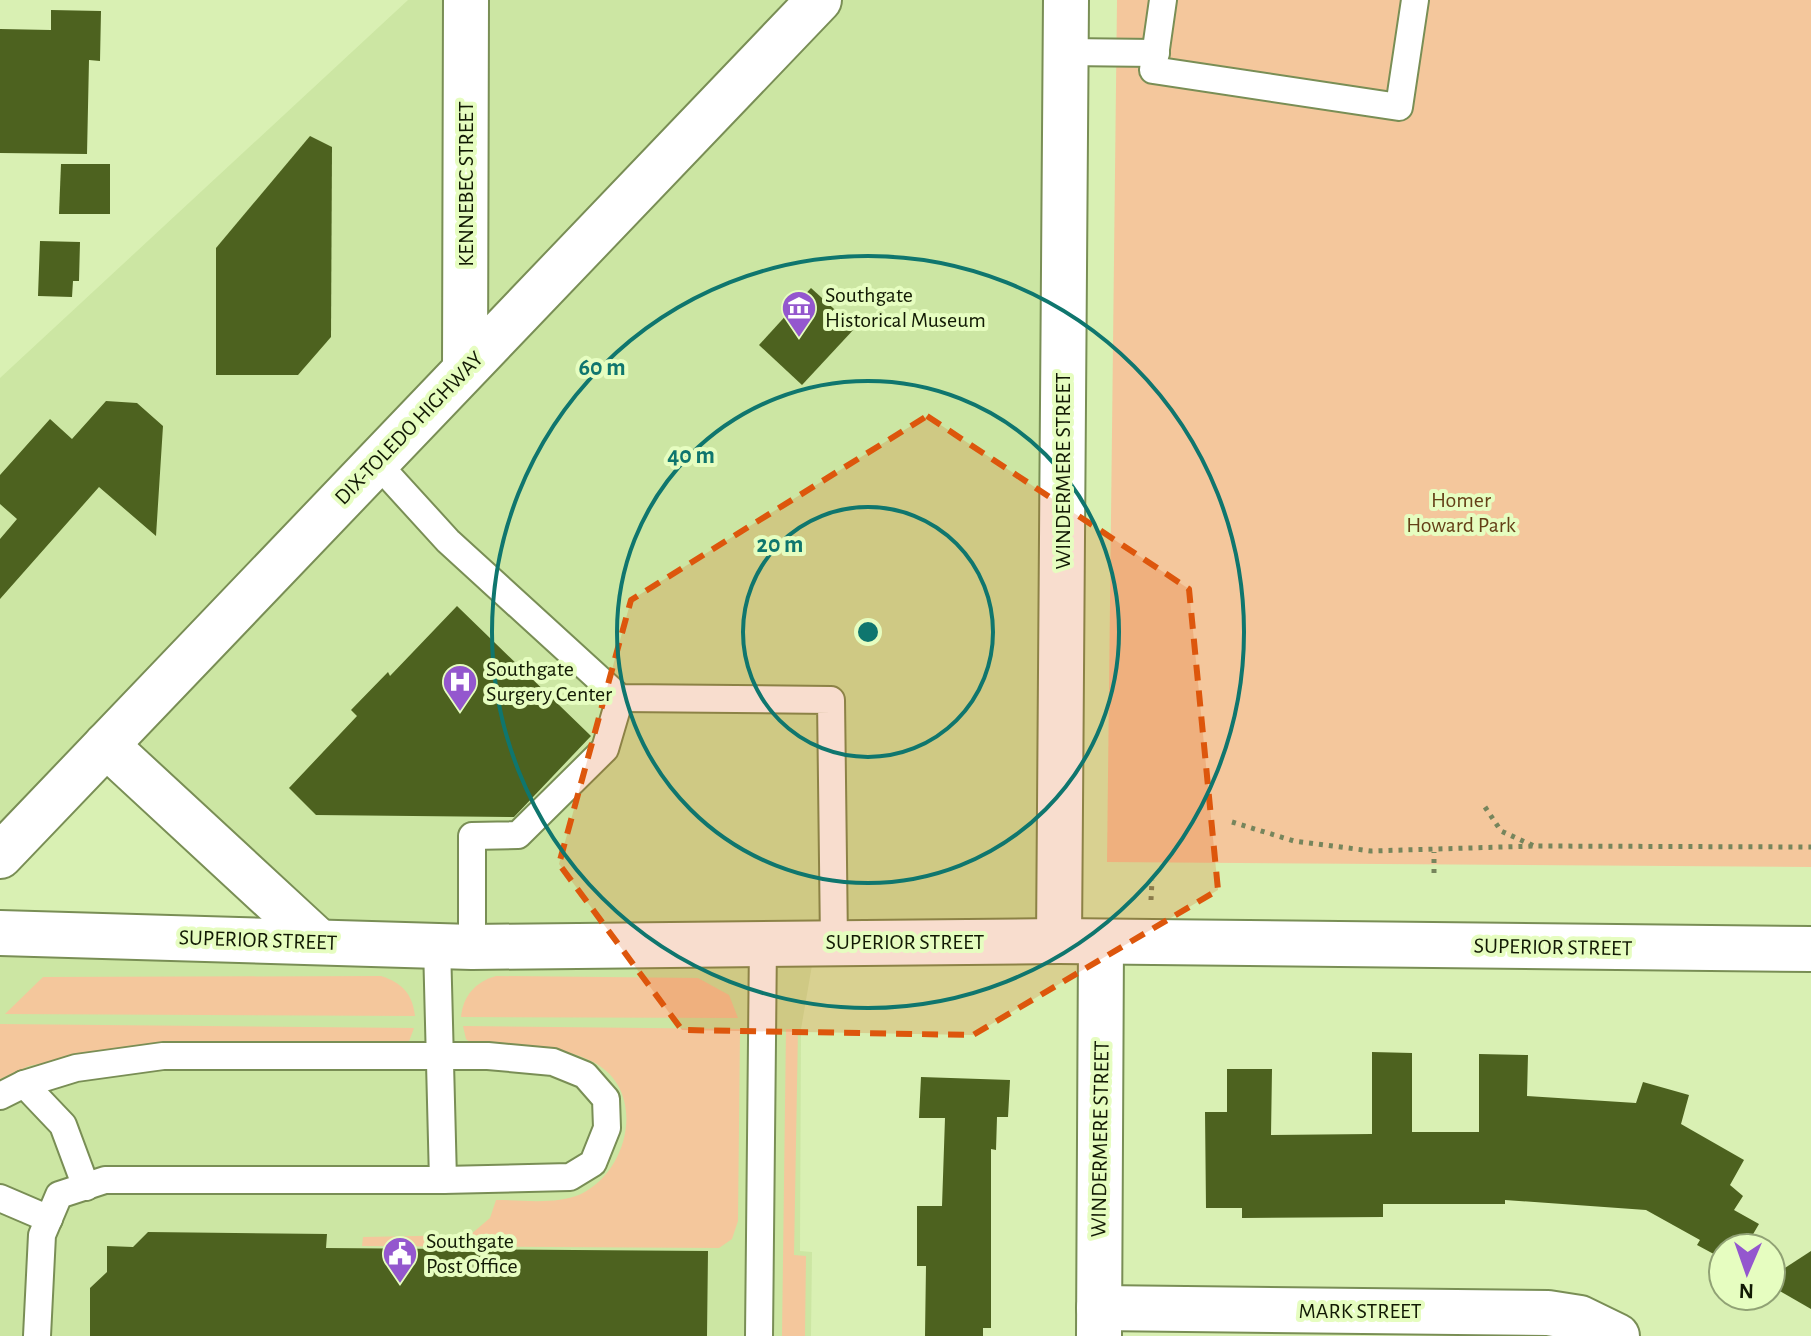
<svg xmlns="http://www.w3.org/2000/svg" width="1811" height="1336" font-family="'Alegreya Sans',sans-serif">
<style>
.built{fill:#cce6a3}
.green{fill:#f4c79c}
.building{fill:#4d621f}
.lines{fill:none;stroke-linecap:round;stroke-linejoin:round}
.lane-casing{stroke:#798e55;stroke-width:30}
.street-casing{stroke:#798e55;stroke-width:48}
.primary-casing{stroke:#798e55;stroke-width:48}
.path{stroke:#76855c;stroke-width:5;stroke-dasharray:4 6;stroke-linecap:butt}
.lane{stroke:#fff;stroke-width:26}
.street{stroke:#fff;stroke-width:44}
.primary{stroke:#fff;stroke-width:44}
.marked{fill:#dd560c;fill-opacity:0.2;stroke:#dd560c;stroke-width:6;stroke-dasharray:16 10;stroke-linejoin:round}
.ring{fill:none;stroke:#0f766e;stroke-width:4}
.labels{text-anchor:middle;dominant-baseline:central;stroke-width:8;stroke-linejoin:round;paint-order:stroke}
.street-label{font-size:22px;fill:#121a04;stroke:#e6fdc0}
.poi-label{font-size:22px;fill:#121a04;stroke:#e6fdc0;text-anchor:start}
.park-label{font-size:22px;fill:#654017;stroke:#e6fdc0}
.centre{fill:#0f766e;stroke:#e6fdc0;stroke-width:4}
.ring-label{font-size:24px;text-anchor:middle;font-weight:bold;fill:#0f766e;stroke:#e6fdc0;stroke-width:8;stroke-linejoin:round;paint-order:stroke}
</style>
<rect width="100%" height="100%" fill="#d9f0b3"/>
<polygon class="built" points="408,0 1066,0 1059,941 816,942 801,1029 800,1251 812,1252 811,1336 0,1336 0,933 317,942 106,745 0,856 0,378"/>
<g class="green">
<polygon points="1117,0 1811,0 1811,867 1107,862"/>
<path d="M381 976C402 983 412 993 415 1016L5 1014 43 977Z"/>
<path d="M496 976 698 978 729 995 738 1018 461 1017C463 996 475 982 496 976Z"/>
<polygon points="0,1024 414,1028 408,1044 79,1056 29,1066 0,1079"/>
<path d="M463 1026 740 1029 738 1221 732 1239 719 1248 362 1246 363 1237 470 1235 490 1218 496 1200C523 1200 556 1205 581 1194 631 1170 648 1086 589 1060 554 1044 512 1048 474 1046L466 1039Z"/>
<polygon points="786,1029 798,1029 794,1255 806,1256 805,1336 782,1336"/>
</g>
<g class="building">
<polygon points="51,10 101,11 100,61 89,60 87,154 0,153 0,29 51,30"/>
<polygon points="310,136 332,147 331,337 298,375 216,375 216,248"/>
<polygon points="61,164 110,164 110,214 59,214"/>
<polygon points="40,241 80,242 79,281 73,281 72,297 38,296"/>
<polygon points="811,288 855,328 802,385 759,345"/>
<polygon points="106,401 137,403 163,426 156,536 99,487 0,599 0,539 17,519 0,504 0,475 50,419 72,439"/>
<polygon points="457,606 591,736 514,817 316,815 289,788 357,716 351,710 388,672 390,676"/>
<polygon points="1372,1052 1412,1053 1412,1132 1479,1132 1479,1054 1528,1055 1527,1096 1636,1103 1643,1082 1689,1095 1681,1124 1744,1160 1730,1185 1743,1196 1734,1210 1759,1224 1745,1248 1723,1248 1723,1259 1697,1245 1700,1240 1646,1210 1505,1200 1505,1204 1383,1204 1383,1217 1242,1218 1242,1208 1206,1208 1205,1112 1227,1112 1227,1069 1272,1069 1271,1135 1372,1134"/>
<polygon points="921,1077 1010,1080 1008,1117 997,1117 996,1150 991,1149 991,1328 983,1328 983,1336 925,1336 926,1266 917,1266 917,1206 942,1206 945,1118 919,1118"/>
<polygon points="148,1232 327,1234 326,1248 708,1251 707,1336 90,1336 90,1288 107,1272 107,1246 133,1247"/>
<polygon points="1811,1251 1811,1309 1771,1286 1771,1277"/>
</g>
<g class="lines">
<defs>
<g id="lane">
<polyline points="1163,0 1153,70 1399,107 1415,0"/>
<polyline points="1066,52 1156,53"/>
<polyline points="376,462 448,541 620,698 831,700 834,942"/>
<polyline points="472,947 472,836 518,835 605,749 620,698"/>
<polyline points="24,1084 63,1125 86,1187"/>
<polyline points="0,1096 24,1084 76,1068 163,1056 488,1056 553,1062 585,1075 606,1099 607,1128 593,1163 570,1177 443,1180"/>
<polyline points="0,1198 49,1219"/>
<polyline points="37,1336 42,1235 59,1195 105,1180 443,1180 437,945"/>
<polyline points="759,1336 763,942"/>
</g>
<g id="street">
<polyline points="465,369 466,0"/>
<polyline points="0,933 472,947 1059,941 1811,949"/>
<polyline points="1059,941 1066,0"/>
<polyline points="1099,1308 1548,1313 1580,1318 1617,1336"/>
<polyline points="1099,1336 1101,942"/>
</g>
<g id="primary">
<polyline points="106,745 319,942"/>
<polyline points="0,856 819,0"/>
</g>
</defs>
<use href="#lane" class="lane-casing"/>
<use href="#street" class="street-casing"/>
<use href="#primary" class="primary-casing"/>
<g class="path">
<polyline points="1485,807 1501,831 1534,846"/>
<polyline points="1232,822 1294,841 1371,851 1535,846 1811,847"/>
<polyline points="1434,873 1434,852"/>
<polyline points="1151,900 1152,880"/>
</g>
<use href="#lane" class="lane"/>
<use href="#street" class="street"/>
<use href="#primary" class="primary"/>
</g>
<path class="marked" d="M927 416 1189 589 1218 890 973 1035 682 1030 559 864 631 600Z"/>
<g class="ring">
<circle cx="868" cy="632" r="125"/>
<circle cx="868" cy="632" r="251"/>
<circle cx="868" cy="632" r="376"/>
</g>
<defs>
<symbol id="museum-pin" viewBox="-11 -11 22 30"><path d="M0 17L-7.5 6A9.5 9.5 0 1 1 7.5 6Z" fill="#9457ce" stroke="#e6fdc0"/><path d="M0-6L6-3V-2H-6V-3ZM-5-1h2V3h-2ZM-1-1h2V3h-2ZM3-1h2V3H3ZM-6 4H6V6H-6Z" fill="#fff"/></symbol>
<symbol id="hospital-pin" viewBox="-11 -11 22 30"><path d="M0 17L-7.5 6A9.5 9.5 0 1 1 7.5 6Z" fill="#9457ce" stroke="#e6fdc0"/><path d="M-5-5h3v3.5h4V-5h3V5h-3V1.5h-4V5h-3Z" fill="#fff"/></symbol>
<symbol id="civic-pin" viewBox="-11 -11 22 30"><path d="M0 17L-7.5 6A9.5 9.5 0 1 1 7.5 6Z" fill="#9457ce" stroke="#e6fdc0"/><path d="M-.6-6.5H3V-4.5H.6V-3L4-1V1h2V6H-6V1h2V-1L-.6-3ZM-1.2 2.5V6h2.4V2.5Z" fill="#fff"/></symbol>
</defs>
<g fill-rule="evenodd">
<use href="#museum-pin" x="779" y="288" width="40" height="54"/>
<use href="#hospital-pin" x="440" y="662" width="40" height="54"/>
<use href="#civic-pin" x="380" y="1234" width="40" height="54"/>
</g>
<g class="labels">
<g class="street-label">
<text transform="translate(466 184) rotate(-90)">KENNEBEC STREET</text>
<text transform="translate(409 428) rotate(-46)">DIX-TOLEDO HIGHWAY</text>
<text transform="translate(1063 471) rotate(-90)">WINDERMERE STREET</text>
<text transform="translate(258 940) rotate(2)">SUPERIOR STREET</text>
<text x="905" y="942">SUPERIOR STREET</text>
<text transform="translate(1553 947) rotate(1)">SUPERIOR STREET</text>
<text transform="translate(1100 1139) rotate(-89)">WINDERMERE STREET</text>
<text x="1360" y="1311">MARK STREET</text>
</g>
<g class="poi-label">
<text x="825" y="295">Southgate<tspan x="825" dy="25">Historical Museum</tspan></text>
<text x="486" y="669">Southgate<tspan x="486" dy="25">Surgery Center</tspan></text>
<text x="426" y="1241">Southgate<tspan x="426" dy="25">Post Office</tspan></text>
</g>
<g class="park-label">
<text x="1461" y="500">Homer<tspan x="1461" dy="25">Howard Park</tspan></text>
</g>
</g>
<circle cx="868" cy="632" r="12" class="centre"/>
<g class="ring-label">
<text x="602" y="375">60 m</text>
<text x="691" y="463">40 m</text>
<text x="780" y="552">20 m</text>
</g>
<g transform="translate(1747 1272) rotate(182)"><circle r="38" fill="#e6fdc0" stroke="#91a275" stroke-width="2"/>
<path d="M0-6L14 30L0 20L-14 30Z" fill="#9457ce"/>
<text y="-12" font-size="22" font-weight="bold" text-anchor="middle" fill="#121a04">N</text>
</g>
</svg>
